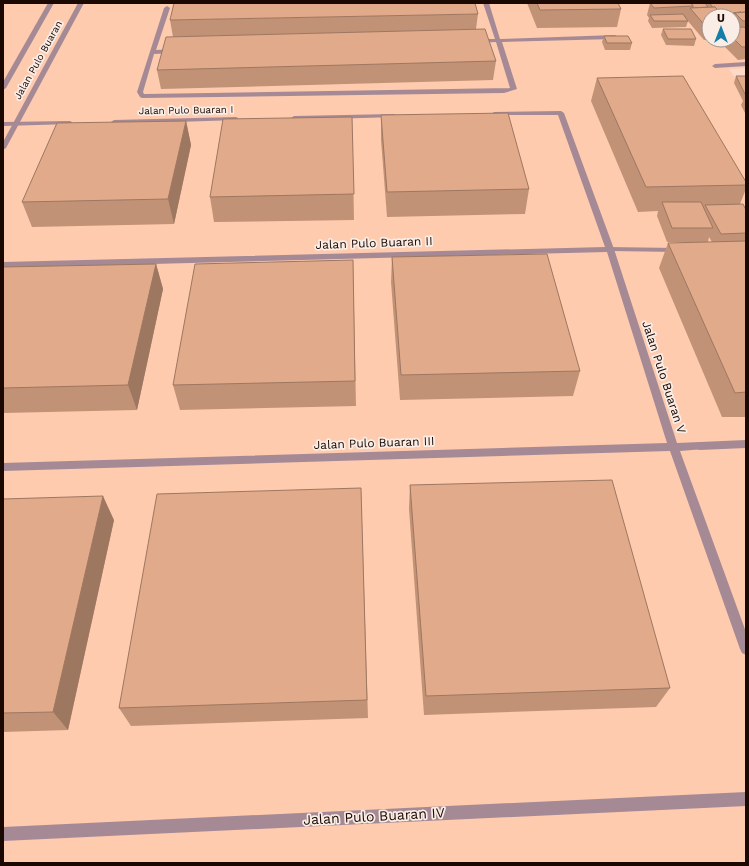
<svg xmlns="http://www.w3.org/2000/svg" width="749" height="866" font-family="'Work Sans',sans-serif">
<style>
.built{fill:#fecbae}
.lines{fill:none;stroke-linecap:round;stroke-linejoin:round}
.service{fill:#a58a95;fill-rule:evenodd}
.minor{fill:#a58a95;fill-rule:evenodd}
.tertiary{fill:#a58a95;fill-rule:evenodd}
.wall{fill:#c29277}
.shaded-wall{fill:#9e7761}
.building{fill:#e1aa8a;stroke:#9e7761}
.labels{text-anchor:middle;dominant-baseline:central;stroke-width:3.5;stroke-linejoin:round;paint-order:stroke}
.far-street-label{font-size:10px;fill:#1a0801;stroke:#f9ede6}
.street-label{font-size:12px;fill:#1a0801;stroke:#f9ede6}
.near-street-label{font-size:14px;fill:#1a0801;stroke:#f9ede6}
</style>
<rect width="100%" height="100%" fill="#fddac7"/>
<polygon class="built" points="3,3 703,3 709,16 709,40 733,40 746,31 746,68 729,69 746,94 746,863 3,863"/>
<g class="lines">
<g class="service">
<polygon points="483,3 489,3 500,39 615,35 618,37 615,39 502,42 517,89 504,93 142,98 140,97 137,92 164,8 167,6 170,8 156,50 175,49 178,51 175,53 154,54 143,92 144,94 510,88 496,42 475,43 472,41 475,39 495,39"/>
<polygon points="607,247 678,248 682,250 678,252 610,251 606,249"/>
<polygon points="746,440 746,448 700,450 696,449 695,446 696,443 700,442"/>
<polygon points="746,792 746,806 3,841 3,827"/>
</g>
<g class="minor">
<polygon points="746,62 746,66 715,68 712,66 715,64"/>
<polygon points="494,112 561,111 564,113 614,249 677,443 700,442 704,443 705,446 704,449 680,451 746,632 746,655 742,653 740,649 670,451 3,471 3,463 667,443 607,252 3,268 3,262 605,247 558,115 492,115 491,114"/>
<polygon points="394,114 396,115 396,117 294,120 291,118 294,116"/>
<polygon points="236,117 238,118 238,120 114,124 111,122 114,120"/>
<polygon points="70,121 72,122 72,124 3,126 3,122"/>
</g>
<g class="tertiary">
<polygon points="48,3 54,3 6,88 3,90 3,82"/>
<polygon points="78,3 84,3 6,148 3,150 3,142"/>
</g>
</g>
<g class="wall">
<polygon points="527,3 618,3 621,9 617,27 537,28"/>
<polygon points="650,3 746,3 746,59 738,60 719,41 720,40 733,40 733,16 709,16 709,40 712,40 704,40 687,20 688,21 686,27 652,28 648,21 649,18 647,15"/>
<polygon points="478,14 476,29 496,61 493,80 161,89 157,70 173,37 170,20"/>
<polygon points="663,29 696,39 694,46 666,45 661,35"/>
<polygon points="604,36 632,43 630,50 605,50 602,42"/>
<polygon points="736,76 746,76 746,115 741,105 743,101 734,83"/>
<polygon points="597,78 746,182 746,189 740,204 746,210 746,417 722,417 659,268 668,243 712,242 709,237 708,242 667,242 657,216 658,211 638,212 591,101"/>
<polygon points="381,115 529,189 525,214 387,217 381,140"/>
<polygon points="352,117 354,220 214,222 210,197"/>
<polygon points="186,121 191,145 174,224 32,227 22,202"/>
<polygon points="392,257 580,371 573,396 400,400 391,282"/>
<polygon points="353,260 356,406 180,410 173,385"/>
<polygon points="156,264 163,289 137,410 3,413 3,267"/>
<polygon points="410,485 670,688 656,707 424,715 409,509"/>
<polygon points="361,488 368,718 131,726 119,708"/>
<polygon points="3,499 114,520 68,730 3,732"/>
</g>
<g class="shaded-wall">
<polygon points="186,121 191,145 174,224 168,199"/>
<polygon points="156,264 163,289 137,410 128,385"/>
<polygon points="103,496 114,520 68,730 53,712"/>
</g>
<g class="building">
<polygon points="174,3 475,3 478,14 170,20"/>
<polygon points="537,3 618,3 621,9 540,10"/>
<polygon points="650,3 691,3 693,6 654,8"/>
<polygon points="691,3 705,3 708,7 693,8 693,6"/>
<polygon points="710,3 746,3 746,12 733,13 741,12 735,13 733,18 733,16 727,16 725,13 721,13 715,7 712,7"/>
<polygon points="715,7 723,16 709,16 709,28 707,28 690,8"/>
<polygon points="746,12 746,21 743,21 735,13"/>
<polygon points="683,14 688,21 654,21 650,15"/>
<polygon points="733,23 738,28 733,28"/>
<polygon points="744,27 746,29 746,47 742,47 733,38 733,28"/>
<polygon points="485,29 496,61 157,70 166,37"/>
<polygon points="663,29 691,29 696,39 668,39"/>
<polygon points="604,36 628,36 632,43 607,43"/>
<polygon points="683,76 746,182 746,185 646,187 597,78"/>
<polygon points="736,76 746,76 746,92 745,94"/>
<polygon points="508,113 529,189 387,192 381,115"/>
<polygon points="352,117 354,194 210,197 223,119"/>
<polygon points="186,121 168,199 22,202 57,123"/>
<polygon points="662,202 701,202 713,228 672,228"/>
<polygon points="743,204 746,210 746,233 721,234 705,205"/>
<polygon points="746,241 746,392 735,393 668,243"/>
<polygon points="547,254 580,371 401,375 392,257"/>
<polygon points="353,260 355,381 173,385 195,264"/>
<polygon points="156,264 128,385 3,388 3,267"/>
<polygon points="612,480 670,688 426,696 410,485"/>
<polygon points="361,488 367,700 119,708 157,494"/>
<polygon points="103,496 53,712 3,713 3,499"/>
</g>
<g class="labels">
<g class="far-street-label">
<text transform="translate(38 60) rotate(-61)">Jalan Pulo Buaran</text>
<text transform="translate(186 110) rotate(-1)">Jalan Pulo Buaran I</text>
</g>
<g class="street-label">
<text transform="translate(374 243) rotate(-2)">Jalan Pulo Buaran II</text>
<text transform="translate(664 377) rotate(72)">Jalan Pulo Buaran V</text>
<text transform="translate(374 443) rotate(-2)">Jalan Pulo Buaran III</text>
</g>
<g class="near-street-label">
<text transform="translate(374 816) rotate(-3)">Jalan Pulo Buaran IV</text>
</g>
</g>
<rect width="749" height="866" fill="none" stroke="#1a0801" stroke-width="8"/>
<g transform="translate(721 28)"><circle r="19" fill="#f9ede6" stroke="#a0918a"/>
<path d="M0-3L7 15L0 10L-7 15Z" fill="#147ea8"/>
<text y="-6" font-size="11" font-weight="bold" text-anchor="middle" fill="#1a0801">U</text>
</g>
</svg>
